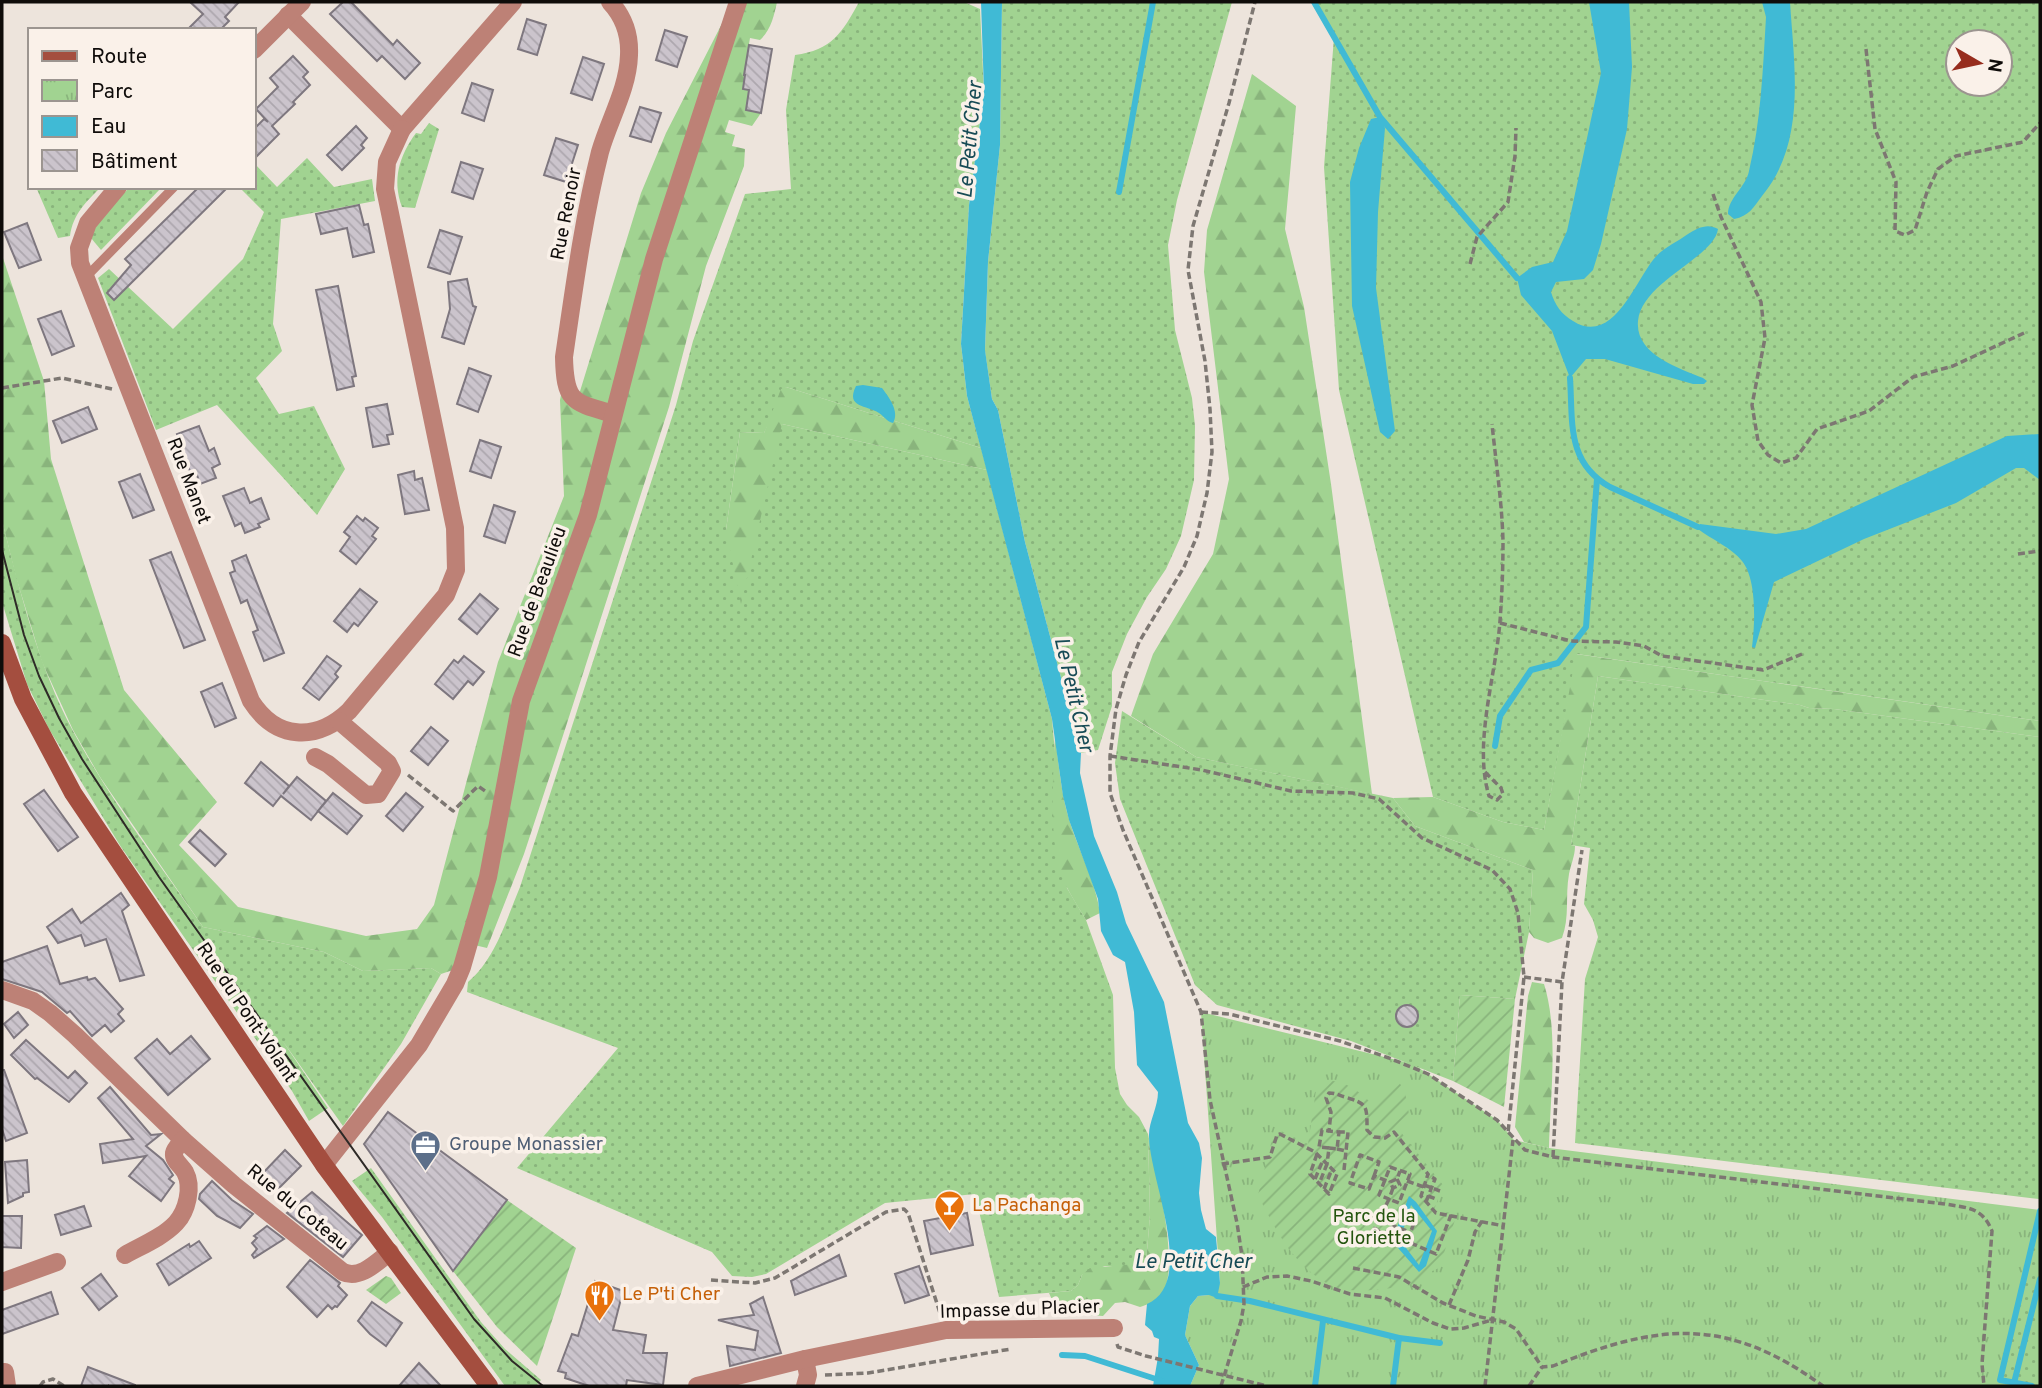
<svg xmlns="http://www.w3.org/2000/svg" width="2042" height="1388" font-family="Overpass,sans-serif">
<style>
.grass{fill:url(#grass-dots);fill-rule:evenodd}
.forest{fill:url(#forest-firs)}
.park{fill:url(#park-tufts)}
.garden{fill:url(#garden-furrows)}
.water{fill:#40bad5;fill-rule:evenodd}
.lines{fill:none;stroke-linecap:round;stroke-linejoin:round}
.stream{stroke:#40bad5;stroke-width:6}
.building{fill:url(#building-back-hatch);stroke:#7e777f;stroke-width:2}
.path{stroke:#7d7772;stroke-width:3.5;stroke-dasharray:7 3.5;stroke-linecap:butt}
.service{stroke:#bd8176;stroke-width:9}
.minor{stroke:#bd8176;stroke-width:18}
.tertiary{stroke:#bd8176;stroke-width:18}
.secondary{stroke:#a44e3f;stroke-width:18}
.tram{stroke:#2e2a27;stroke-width:2}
.labels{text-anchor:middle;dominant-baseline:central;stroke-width:7;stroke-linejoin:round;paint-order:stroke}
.street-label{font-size:19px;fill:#0f0c0a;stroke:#faf1e9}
.service-label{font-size:19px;fill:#4e5e75;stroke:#faf1e9;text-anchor:start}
.food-label{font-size:19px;fill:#c56008;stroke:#faf1e9;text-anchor:start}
.park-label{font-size:19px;fill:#24550e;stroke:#faf1e9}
.water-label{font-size:21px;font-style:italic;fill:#174b56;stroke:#faf1e9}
</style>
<defs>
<pattern id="grass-dots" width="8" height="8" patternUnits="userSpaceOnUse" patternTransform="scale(1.75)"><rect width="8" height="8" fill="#a1d391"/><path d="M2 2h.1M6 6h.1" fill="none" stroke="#89b47c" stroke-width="1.8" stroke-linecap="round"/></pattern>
<pattern id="forest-firs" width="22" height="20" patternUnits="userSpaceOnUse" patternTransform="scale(1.75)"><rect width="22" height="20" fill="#a1d391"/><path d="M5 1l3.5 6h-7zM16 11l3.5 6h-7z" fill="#89b47c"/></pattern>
<pattern id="park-tufts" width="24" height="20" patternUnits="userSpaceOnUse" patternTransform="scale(1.75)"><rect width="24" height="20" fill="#a1d391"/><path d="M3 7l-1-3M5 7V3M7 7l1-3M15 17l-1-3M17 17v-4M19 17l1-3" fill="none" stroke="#89b47c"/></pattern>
<pattern id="garden-furrows" width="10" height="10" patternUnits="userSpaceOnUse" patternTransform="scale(1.75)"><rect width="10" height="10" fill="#a1d391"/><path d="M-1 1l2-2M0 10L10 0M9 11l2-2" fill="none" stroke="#89b47c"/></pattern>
<pattern id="building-back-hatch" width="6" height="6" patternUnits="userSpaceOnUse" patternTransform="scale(1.75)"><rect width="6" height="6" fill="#cbc4cc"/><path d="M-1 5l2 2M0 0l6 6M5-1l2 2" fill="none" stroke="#ada7ae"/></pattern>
</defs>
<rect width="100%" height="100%" fill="#ede4dc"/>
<g class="grass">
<path d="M859 2H964L980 9 984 92 969 205 961 344 967 396 981 448 786 387 764 433 740 432 726 530 782 424 987 470 1052 719 1067 888 1086 920 1113 995 1115 1068 1120 1094 1127 1105 1139 1117 1148 1134 1150 1215 1146 1263 1128 1266H1105L1082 1275 1078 1285 1071 1291 999 1297 975 1194 885 1203 766 1274 752 1277 732 1276 712 1252 517 1168 618 1048 467 992 468 982C496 958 506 920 520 887L676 405 693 341 745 194 791 189 786 110 795 55C832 50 842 33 859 2Z"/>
<polygon points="1002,2 1232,2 1177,200 1168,245 1175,330 1192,398 1195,426 1194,480 1181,536 1166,569 1147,597 1127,634 1112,672 1112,706 1098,750 1081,753 1025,542 998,410 992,399 985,351 988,262 1000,145"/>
<path d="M1313 2H2040V721L1577 654 1544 830 1503 822 1433 797 1339 390 1324 167 1334 37ZM1958 42H2000V84H1958Z"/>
<path d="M429 123 439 129 415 208 402 207C392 180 399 156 416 133L421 134Z"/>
<polygon points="307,158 334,187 372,179 375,201 281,219 273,324 282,351 256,378 279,414 314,406 345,469 317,515 217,405 156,430 98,278 109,269 173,329 243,259 264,212 239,187 254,187 254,163 277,187"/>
<path d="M36 187H101C86 202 73 214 70 236L58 238Z"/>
<polygon points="130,187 162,187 101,250 91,238 94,225 102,215"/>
<path d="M2 520C20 592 38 665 73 731 110 800 159 863 203 927L324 952 363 971 431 968 441 974 401 1044 343 1126 282 1040 328 1108 309 1121 292 1091 121 847 49 729 27 684 2 602Z"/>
<polygon points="1598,676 1800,705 1809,708 1834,709 2040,737 2039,1199 1575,1143 1585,979 1598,937 1593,920 1584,904 1590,848 1571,845"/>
<polygon points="1122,711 1196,757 1393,798 1415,826 1533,870 1529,932 1515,999 1460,995 1453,1081 1351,1041 1217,1005 1195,985 1120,799 1115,763"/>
<polygon points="371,1168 481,1322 505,1349 541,1380 536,1386 505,1386 382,1217 352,1181"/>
<polygon points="2040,1211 2040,1386 2000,1380"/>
</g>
<g class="forest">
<path d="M733 2H777C774 16 771 30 760 40L750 38 744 74 749 90 746 110 761 113 752 126 729 120 725 132 735 135 732 146 745 149 744 166 706 266 669 407 558 751 524 854 487 948 470 944 462 967 441 974 431 968 363 971 324 952 203 927 100 777 73 730 42 662 16 577 2 520V255L44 381 51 459 124 690 217 802 179 845 238 907 366 936 417 929 434 905 498 662 564 496 560 400 564 381 577 401 641 193 666 133Z"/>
<polygon points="1252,74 1296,106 1285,229 1304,307 1331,484 1372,794 1196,757 1131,716 1153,654 1213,554 1229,479 1204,272 1207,230"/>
<polygon points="786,387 981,448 987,470 782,424 741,604 726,530 740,432 764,433 781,389"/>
<path d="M1576 654 2040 721V737L1834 709 1809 708 1800 705 1598 676 1571 845 1575 846C1575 856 1571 864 1569 874 1565 896 1570 917 1562 938L1548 943 1534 938 1529 932 1533 870 1415 826 1393 798 1433 797 1503 822 1544 830Z"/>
<path d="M1055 737C1059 765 1061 793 1069 819 1078 849 1096 882 1100 913L1086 920C1076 903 1064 886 1059 867 1049 825 1053 780 1055 737Z"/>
<path d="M1532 982 1544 984C1559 1031 1550 1098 1549 1148L1524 1142 1515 1127 1528 996Z"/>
<path d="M1148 1134C1155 1168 1183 1271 1160 1298 1155 1302 1146 1305 1140 1307L1125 1302 1115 1303 1103 1316 1058 1313 1049 1293 1071 1291 1078 1285 1082 1275 1090 1268 1146 1263 1150 1215Z"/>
</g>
<polygon class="park" points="1201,1012 1413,1064 1497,1120 1514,1140 1549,1148 2040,1210 2000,1380 2033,1386 1190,1386 1199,1365 1185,1335 1190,1306 1198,1296 1209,1295 1220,1283"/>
<g class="garden">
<polygon points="1460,995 1515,999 1504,1107 1453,1081"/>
<path d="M1321 1080C1343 1080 1356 1088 1370 1102L1386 1084 1399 1082 1405 1092 1409 1114 1400 1131 1443 1185 1434 1210 1457 1214 1439 1268 1430 1272 1423 1283C1400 1287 1354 1296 1332 1286 1294 1267 1276 1231 1258 1195L1275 1128 1308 1144 1316 1090Z"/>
<polygon points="507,1200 576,1248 537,1366 497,1327 453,1271"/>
<polygon points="386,1276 391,1278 401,1293 386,1304 366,1290"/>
</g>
<g class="water">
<path d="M981 2H1002L1000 145 988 262 985 350 992 399 998 410 1025 542 1081 753 1080 773 1094 836 1117 892 1126 923 1164 1002 1188 1123 1199 1143 1202 1158 1199 1193 1201 1210 1206 1229 1216 1237 1220 1283 1217 1298 1209 1295 1198 1296 1190 1306 1185 1335 1199 1365 1190 1386H1153L1158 1357 1159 1339 1154 1337 1152 1331 1145 1325 1147 1304C1198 1282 1148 1176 1149 1135 1149 1121 1158 1107 1158 1092L1137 1065 1134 1012 1125 962 1113 955 1101 931 1098 899 1069 820 1063 796 1052 719 967 396 961 344 969 205 984 92Z"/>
<path d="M1589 2H1629L1632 67 1627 129 1601 244 1593 270 1584 279 1556 282 1551 292C1555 305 1561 314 1573 321 1612 346 1634 284 1653 260 1661 249 1677 242 1688 234 1698 228 1707 223 1718 229 1714 258 1642 281 1638 321 1635 355 1679 368 1703 378L1707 381 1704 384H1693L1605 359H1586L1570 378 1552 331 1521 295 1517 278 1532 267 1553 262 1567 231 1601 73Z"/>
<path d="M1762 2H1790C1794 66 1807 142 1762 196 1753 208 1749 216 1734 219L1728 214C1728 198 1746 187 1749 171 1761 121 1763 68 1766 17Z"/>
<polygon points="1380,117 1385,128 1378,212 1376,288 1395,431 1388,439 1380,432 1352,306 1350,182 1359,148 1371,119"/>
<path d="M863 385 882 388C889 397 900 412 893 423 886 421 885 417 879 413 867 405 845 408 856 386Z"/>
<path d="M2040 434V480L2024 468H2016L1956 503 1864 539 1774 582 1755 648 1752 647C1755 624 1757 579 1742 561 1732 548 1711 539 1698 529L1700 524 1776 534 1806 529 2007 436Z"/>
<path d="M1409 1196 1416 1202 1437 1231 1426 1266 1419 1272 1392 1241ZM1411 1205 1432 1231 1419 1265 1400 1240Z"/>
</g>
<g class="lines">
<g class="stream">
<polyline points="1314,2 1380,117 1517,278"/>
<polyline points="1119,192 1153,2"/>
<path d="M1570 378C1573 422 1566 462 1610 487L1698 527"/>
<polyline points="1495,746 1500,716 1531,670 1558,663 1586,627 1597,479"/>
<polyline points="1217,1296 1250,1301 1399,1338 1440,1343"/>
<polyline points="1062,1355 1085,1356 1162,1381"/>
<polyline points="2014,1383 2040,1279"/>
<polyline points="1315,1386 1323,1321"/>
<polyline points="1393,1386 1399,1338"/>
<polyline points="2032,1386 2000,1380 2040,1211"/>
</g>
</g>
<g class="building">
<polygon points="190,2 239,2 225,17 229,21 220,30 187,30 203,14"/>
<polygon points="343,2 351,2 393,45 397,40 420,63 405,79 382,56 377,61 330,14"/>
<polygon points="527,19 546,25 537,55 518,49"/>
<polygon points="665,30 687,37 677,67 656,60"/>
<polygon points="749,45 772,49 761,113 746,110 749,90 743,89 745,75 744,75"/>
<polygon points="293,56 308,72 303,77 310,85 293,102 295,104 272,126 279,134 254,159 254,129 264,119 268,122 256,109 278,87 270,78"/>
<polygon points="583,57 604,64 592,100 571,93"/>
<polygon points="472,83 493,90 484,121 462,113"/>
<polygon points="640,107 661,113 651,142 630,136"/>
<polygon points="356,126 367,138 361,145 364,148 342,170 327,155"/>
<polygon points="556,138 578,145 566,182 544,175"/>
<polygon points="461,162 483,169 473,199 452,192"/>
<polygon points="199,187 228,187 114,300 107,293 131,265 125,259"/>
<polygon points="359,205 364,225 368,224 374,252 353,257 347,228 321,234 316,214"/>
<polygon points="27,223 41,260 19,268 4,232"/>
<polygon points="440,230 462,237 450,274 428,267"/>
<polygon points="467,279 473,306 476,307 464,344 442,337 450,309 448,282"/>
<polygon points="338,286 356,376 352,377 354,386 337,390 316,290"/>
<polygon points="61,311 74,346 52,355 38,319"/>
<polygon points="469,368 491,376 478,412 457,404"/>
<polygon points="387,404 393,434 387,435 389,444 373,447 366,408"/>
<polygon points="88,407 97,429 62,443 53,421"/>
<polygon points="199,426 209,451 214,448 220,464 212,468 216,478 200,484 197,475 192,477 177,434"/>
<polygon points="480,440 501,447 491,478 470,471"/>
<polygon points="414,471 415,480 422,478 429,510 405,514 398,475"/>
<polygon points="140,474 154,510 133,518 119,482"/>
<polygon points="244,488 250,503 261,498 269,519 258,524 260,527 245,533 241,523 235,526 223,496"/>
<polygon points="494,505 515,512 505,543 484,536"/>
<polygon points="357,516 363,521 365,518 378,528 372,536 376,539 356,564 340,551 350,537 344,532"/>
<polygon points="171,552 205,640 184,648 150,560"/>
<polygon points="246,555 284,653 264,661 253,632 258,630 247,600 241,603 230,573 235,571 232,561"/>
<polygon points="360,589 377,602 358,626 354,623 347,632 334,621"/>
<polygon points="480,594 498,609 477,634 459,619"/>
<polygon points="327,656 341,666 335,674 338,677 319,700 303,688"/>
<polygon points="464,656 484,672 473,685 468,681 453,699 435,684 454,660 458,663"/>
<polygon points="222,683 236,718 215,727 201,692"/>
<polygon points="431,727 448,741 428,765 411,751"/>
<polygon points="261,762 289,786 283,794 297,777 326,801 311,820 281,796 273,806 245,783"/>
<polygon points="44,790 78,837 58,851 24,804"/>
<polygon points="333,793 362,816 347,834 318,811"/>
<polygon points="406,793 423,807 403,831 386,816"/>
<polygon points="200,830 226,854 215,866 189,842"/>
<polygon points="121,893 129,905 122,911 144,975 120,981 106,939 85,946 81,935 58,943 47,927 72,909 81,923"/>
<polygon points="47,946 60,984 87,977 88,980 95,978 123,1009 118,1014 124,1021 111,1032 105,1025 92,1036 70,1011 67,1013 42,992 2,979 2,962"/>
<circle cx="1407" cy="1016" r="11"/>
<polygon points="18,1012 28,1025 14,1038 4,1024"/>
<polygon points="191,1036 210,1059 168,1095 135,1058 157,1039 170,1054"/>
<polygon points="26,1040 68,1078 75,1071 87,1083 69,1102 37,1078 35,1079 11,1055"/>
<polygon points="2,1070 4,1070 27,1133 6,1141 2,1129"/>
<polygon points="110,1087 151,1135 161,1134 146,1146 163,1160 173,1175 169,1179 174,1183 161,1201 129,1176 146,1156 103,1163 100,1144 133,1139 98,1098"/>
<polygon points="388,1112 507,1200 453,1271 364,1144"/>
<polygon points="285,1150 301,1166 278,1189 262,1174"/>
<polygon points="27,1160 29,1192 23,1193 23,1196 8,1203 5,1162"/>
<polygon points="212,1181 232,1200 253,1214 240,1228 217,1216 199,1199 200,1194"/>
<polygon points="312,1192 362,1235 343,1257 287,1213"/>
<polygon points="84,1206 91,1226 61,1235 55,1215"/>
<polygon points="967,1213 973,1245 931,1254 924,1221"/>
<polygon points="2,1216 22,1216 21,1248 2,1247"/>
<polygon points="267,1226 284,1239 254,1258 252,1255 257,1249 252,1243 257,1238 254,1236"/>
<polygon points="199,1241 211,1258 169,1285 157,1264 189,1244 190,1247"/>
<polygon points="839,1255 846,1276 795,1295 791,1281"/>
<polygon points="310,1260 340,1283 338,1286 347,1295 337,1307 335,1306 332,1309 328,1305 317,1317 287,1287"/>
<polygon points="919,1266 929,1295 905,1303 895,1274"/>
<polygon points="101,1274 117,1296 99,1310 82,1288"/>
<polygon points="595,1281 623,1291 613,1330 646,1335 643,1353 667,1353 663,1385 627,1380 626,1386 589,1386 565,1378 566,1373 558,1371 572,1334 578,1336"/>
<polygon points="51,1292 58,1314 2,1334 2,1310"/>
<polygon points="763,1297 781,1353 730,1366 727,1346 755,1350 758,1331 718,1320 754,1315 750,1304"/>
<polygon points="372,1302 402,1323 386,1346 370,1334 358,1321"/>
<polygon points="419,1363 441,1386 399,1386"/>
<polygon points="88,1367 135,1385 135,1386 81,1386"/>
</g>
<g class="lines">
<g class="path">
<polyline points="1866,49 1875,129 1896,182 1895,231 1905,235 1915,230 1927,192 1938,169 1956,156 2023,142 2040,123"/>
<polyline points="1713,194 1721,217 1761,302 1765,338 1752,405 1758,441 1768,455 1781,463 1796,458 1817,429 1869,411 1913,377 1953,366 2024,333"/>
<polyline points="1470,264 1477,237 1508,202 1515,156 1516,128"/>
<polyline points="2,388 62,378 112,389"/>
<polyline points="2018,554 2040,551"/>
<polyline points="1500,623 1571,641 1616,642 1644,646 1662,656 1763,670 1802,654"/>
<polyline points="1110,756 1202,770 1291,791 1353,793 1379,799 1422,838 1492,870 1510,889 1518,913 1524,977 1508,1133"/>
<path d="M1485 772 1501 788 1503 794 1497 800 1489 796C1473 743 1496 676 1500 621 1502 595 1503 568 1503 541 1502 503 1496 463 1492 424"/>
<polyline points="408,775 453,811 478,786 485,791"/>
<polyline points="1524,977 1562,982"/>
<path d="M1201 1012 1229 1014 1340 1041 1389 1058 1428 1074 1497 1120 1525 1150 1553 1157 1945 1204C1968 1208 1982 1207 1992 1231L1982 1364 1984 1386"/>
<polyline points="1329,1148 1319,1147 1322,1130 1329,1131"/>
<polyline points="1337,1149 1346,1151 1348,1132 1339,1132"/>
<polyline points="1317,1154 1310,1174 1329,1194 1337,1174 1327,1164 1319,1184"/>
<polyline points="1553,1157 1562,982 1582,850"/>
<path d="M1222 1164 1270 1157 1277 1135 1280 1134 1315 1152 1327 1164 1329 1148 1337 1149 1339 1132 1329 1131 1331 1112 1326 1098 1329 1093C1336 1093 1338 1095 1345 1097 1368 1104 1367 1106 1367 1130L1374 1137 1385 1138 1394 1132 1428 1174 1421 1196 1436 1213 1504 1226"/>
<polyline points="1344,1170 1346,1151"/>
<polyline points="1374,1176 1379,1162 1360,1155 1350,1183 1369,1189 1374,1176 1390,1182"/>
<polyline points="1315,1179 1323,1160"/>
<polyline points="1397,1179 1400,1185 1393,1188 1390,1182 1397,1179 1400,1171"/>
<polyline points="1407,1181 1424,1187"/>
<polyline points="1424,1185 1440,1191"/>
<polyline points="1393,1188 1389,1199 1379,1195 1390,1167 1410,1174 1399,1203 1389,1199 1375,1228 1383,1235 1394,1226 1410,1232"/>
<polyline points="1324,1189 1332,1169"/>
<polyline points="1428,1196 1436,1199"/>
<polyline points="1426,1202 1435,1179 1428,1175"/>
<polyline points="1413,1213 1414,1223 1408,1239 1413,1244 1436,1254 1451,1215"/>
<path d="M1353 1268 1399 1277 1443 1303 1476 1316 1504 1322 1516 1329 1542 1367 1553 1366C1659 1323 1727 1316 1823 1386"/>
<polyline points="711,1280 755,1283 775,1278 886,1212 904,1209 908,1213 940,1313"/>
<polyline points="1243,1287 1267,1277 1287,1276 1311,1281 1350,1294 1385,1298 1433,1323 1450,1329 1464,1328 1492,1320"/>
<polyline points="1449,1305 1468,1260 1475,1232 1482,1221"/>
<polyline points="1117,1344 1118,1347 1146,1356 1267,1386"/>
<polyline points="825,1375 868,1373 1011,1349"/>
<polyline points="40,1386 43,1382 53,1379 64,1386"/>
<polyline points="108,1386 109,1386"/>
<polyline points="1221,1386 1241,1321 1244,1304 1242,1256 1237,1223 1210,1100 1201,1012 1123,830 1110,793 1110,756 1116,709 1126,675 1139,642 1184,567 1197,536 1207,493 1212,452 1210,409 1205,361 1188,270 1193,226 1229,103 1255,2"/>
<polyline points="1485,1386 1513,1140"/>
<polyline points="1529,1386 1542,1367"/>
</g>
<polyline class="service" points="85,278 174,187"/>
<g class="minor">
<path d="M610 2C624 17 630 34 629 55 628 89 609 120 600 152 583 220 574 289 564 357 565 402 572 402 613 414"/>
<polyline points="288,15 402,129 513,2"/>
<polyline points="254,50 302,2"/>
<path d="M118 187 88 223 79 248 80 263 251 701C276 740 316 742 349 711L446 595 456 570 455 528 385 189 387 162 402 129"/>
<polyline points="315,757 328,764 366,795 378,794 392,771 388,763 339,721"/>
<path d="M2 990 33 1001 50 1013 75 1035 183 1140 234 1185 343 1272C360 1280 377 1262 390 1252"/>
<path d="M125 1255C141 1246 163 1237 176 1223 187 1211 193 1187 185 1172 181 1165 173 1161 174 1153 175 1148 180 1144 183 1140"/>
<polyline points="2,1282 57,1262"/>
<polyline points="805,1359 808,1375 805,1386"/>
<polyline points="5,1372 7,1386"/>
<polyline points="697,1386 805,1359 946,1330 1114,1328"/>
</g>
<polyline class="tertiary" points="324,1165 419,1045 455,984 462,967 488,877 521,701 588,515 654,259 738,2"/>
<polyline class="secondary" points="2,643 23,699 73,793 324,1165 489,1386"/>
<polyline class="tram" points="2,550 24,635 39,676 59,718 82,759 159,877 474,1319 512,1361 543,1386"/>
</g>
<defs>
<symbol id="office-pin" viewBox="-11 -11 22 30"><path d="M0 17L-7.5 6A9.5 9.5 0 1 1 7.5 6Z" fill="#5c6f8a" stroke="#faf1e9"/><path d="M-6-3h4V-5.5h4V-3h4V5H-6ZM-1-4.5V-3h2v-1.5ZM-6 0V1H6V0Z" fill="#fff"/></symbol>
<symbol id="bar-pin" viewBox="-11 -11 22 30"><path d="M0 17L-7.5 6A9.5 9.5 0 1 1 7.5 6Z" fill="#e8710a" stroke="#faf1e9"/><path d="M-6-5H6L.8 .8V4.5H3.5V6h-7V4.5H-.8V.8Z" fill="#fff"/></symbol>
<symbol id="restaurant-pin" viewBox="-11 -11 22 30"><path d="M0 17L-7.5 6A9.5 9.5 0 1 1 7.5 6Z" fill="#e8710a" stroke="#faf1e9"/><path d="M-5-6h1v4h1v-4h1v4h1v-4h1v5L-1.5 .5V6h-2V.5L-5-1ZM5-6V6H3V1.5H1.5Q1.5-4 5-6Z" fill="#fff"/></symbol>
</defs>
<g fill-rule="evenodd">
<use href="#office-pin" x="408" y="1128" width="35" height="47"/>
<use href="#bar-pin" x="932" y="1188" width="35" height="47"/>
<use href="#restaurant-pin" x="582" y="1278" width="35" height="47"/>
</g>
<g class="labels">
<g class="street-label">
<text transform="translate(567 214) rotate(-79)">Rue Renoir</text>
<text transform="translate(188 481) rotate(69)">Rue Manet</text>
<text transform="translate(538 592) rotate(-70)">Rue de Beaulieu</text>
<text transform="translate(246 1013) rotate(56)">Rue du Pont-Volant</text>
<text transform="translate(297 1208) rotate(39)">Rue du Coteau</text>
<text transform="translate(1020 1310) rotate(-2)">Impasse du Placier</text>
</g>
<g class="service-label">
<text x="449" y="1145">Groupe Monassier</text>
</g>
<g class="food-label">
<text x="972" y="1206">La Pachanga</text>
<text x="622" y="1295">Le P'ti Cher</text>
</g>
<g class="park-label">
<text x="1374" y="1217">Parc de la<tspan x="1374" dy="22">Gloriette</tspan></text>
</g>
<g class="water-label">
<text transform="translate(971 140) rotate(-85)">Le Petit Cher</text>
<text transform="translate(1073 695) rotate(77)">Le Petit Cher</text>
<text x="1193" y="1262">Le Petit Cher</text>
</g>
</g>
<rect width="2042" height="1388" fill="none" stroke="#0f0c0a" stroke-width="7"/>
<rect x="28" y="28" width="228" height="161" fill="#faf1e9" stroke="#9c9590" stroke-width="2"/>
<rect x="42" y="51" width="35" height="10" fill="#a44e3f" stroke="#9c9590" stroke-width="2"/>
<text x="91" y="63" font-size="21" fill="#0f0c0a">Route</text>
<rect x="42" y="80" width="35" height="21" fill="url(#park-tufts)" stroke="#9c9590" stroke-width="2"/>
<text x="91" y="98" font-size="21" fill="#0f0c0a">Parc</text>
<rect x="42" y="116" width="35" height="21" fill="#40bad5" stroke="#9c9590" stroke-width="2"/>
<text x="91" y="133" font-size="21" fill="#0f0c0a">Eau</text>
<rect x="42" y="150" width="35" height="21" fill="url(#building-back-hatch)" stroke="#9c9590" stroke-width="2"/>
<text x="91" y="168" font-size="21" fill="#0f0c0a">Bâtiment</text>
<g transform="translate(1979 63) rotate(99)"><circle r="33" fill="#faf1e9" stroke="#9c9590" stroke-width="2"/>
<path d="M0-5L12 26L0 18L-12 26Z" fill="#972d1d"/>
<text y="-10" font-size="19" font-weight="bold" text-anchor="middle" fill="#0f0c0a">N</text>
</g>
</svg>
